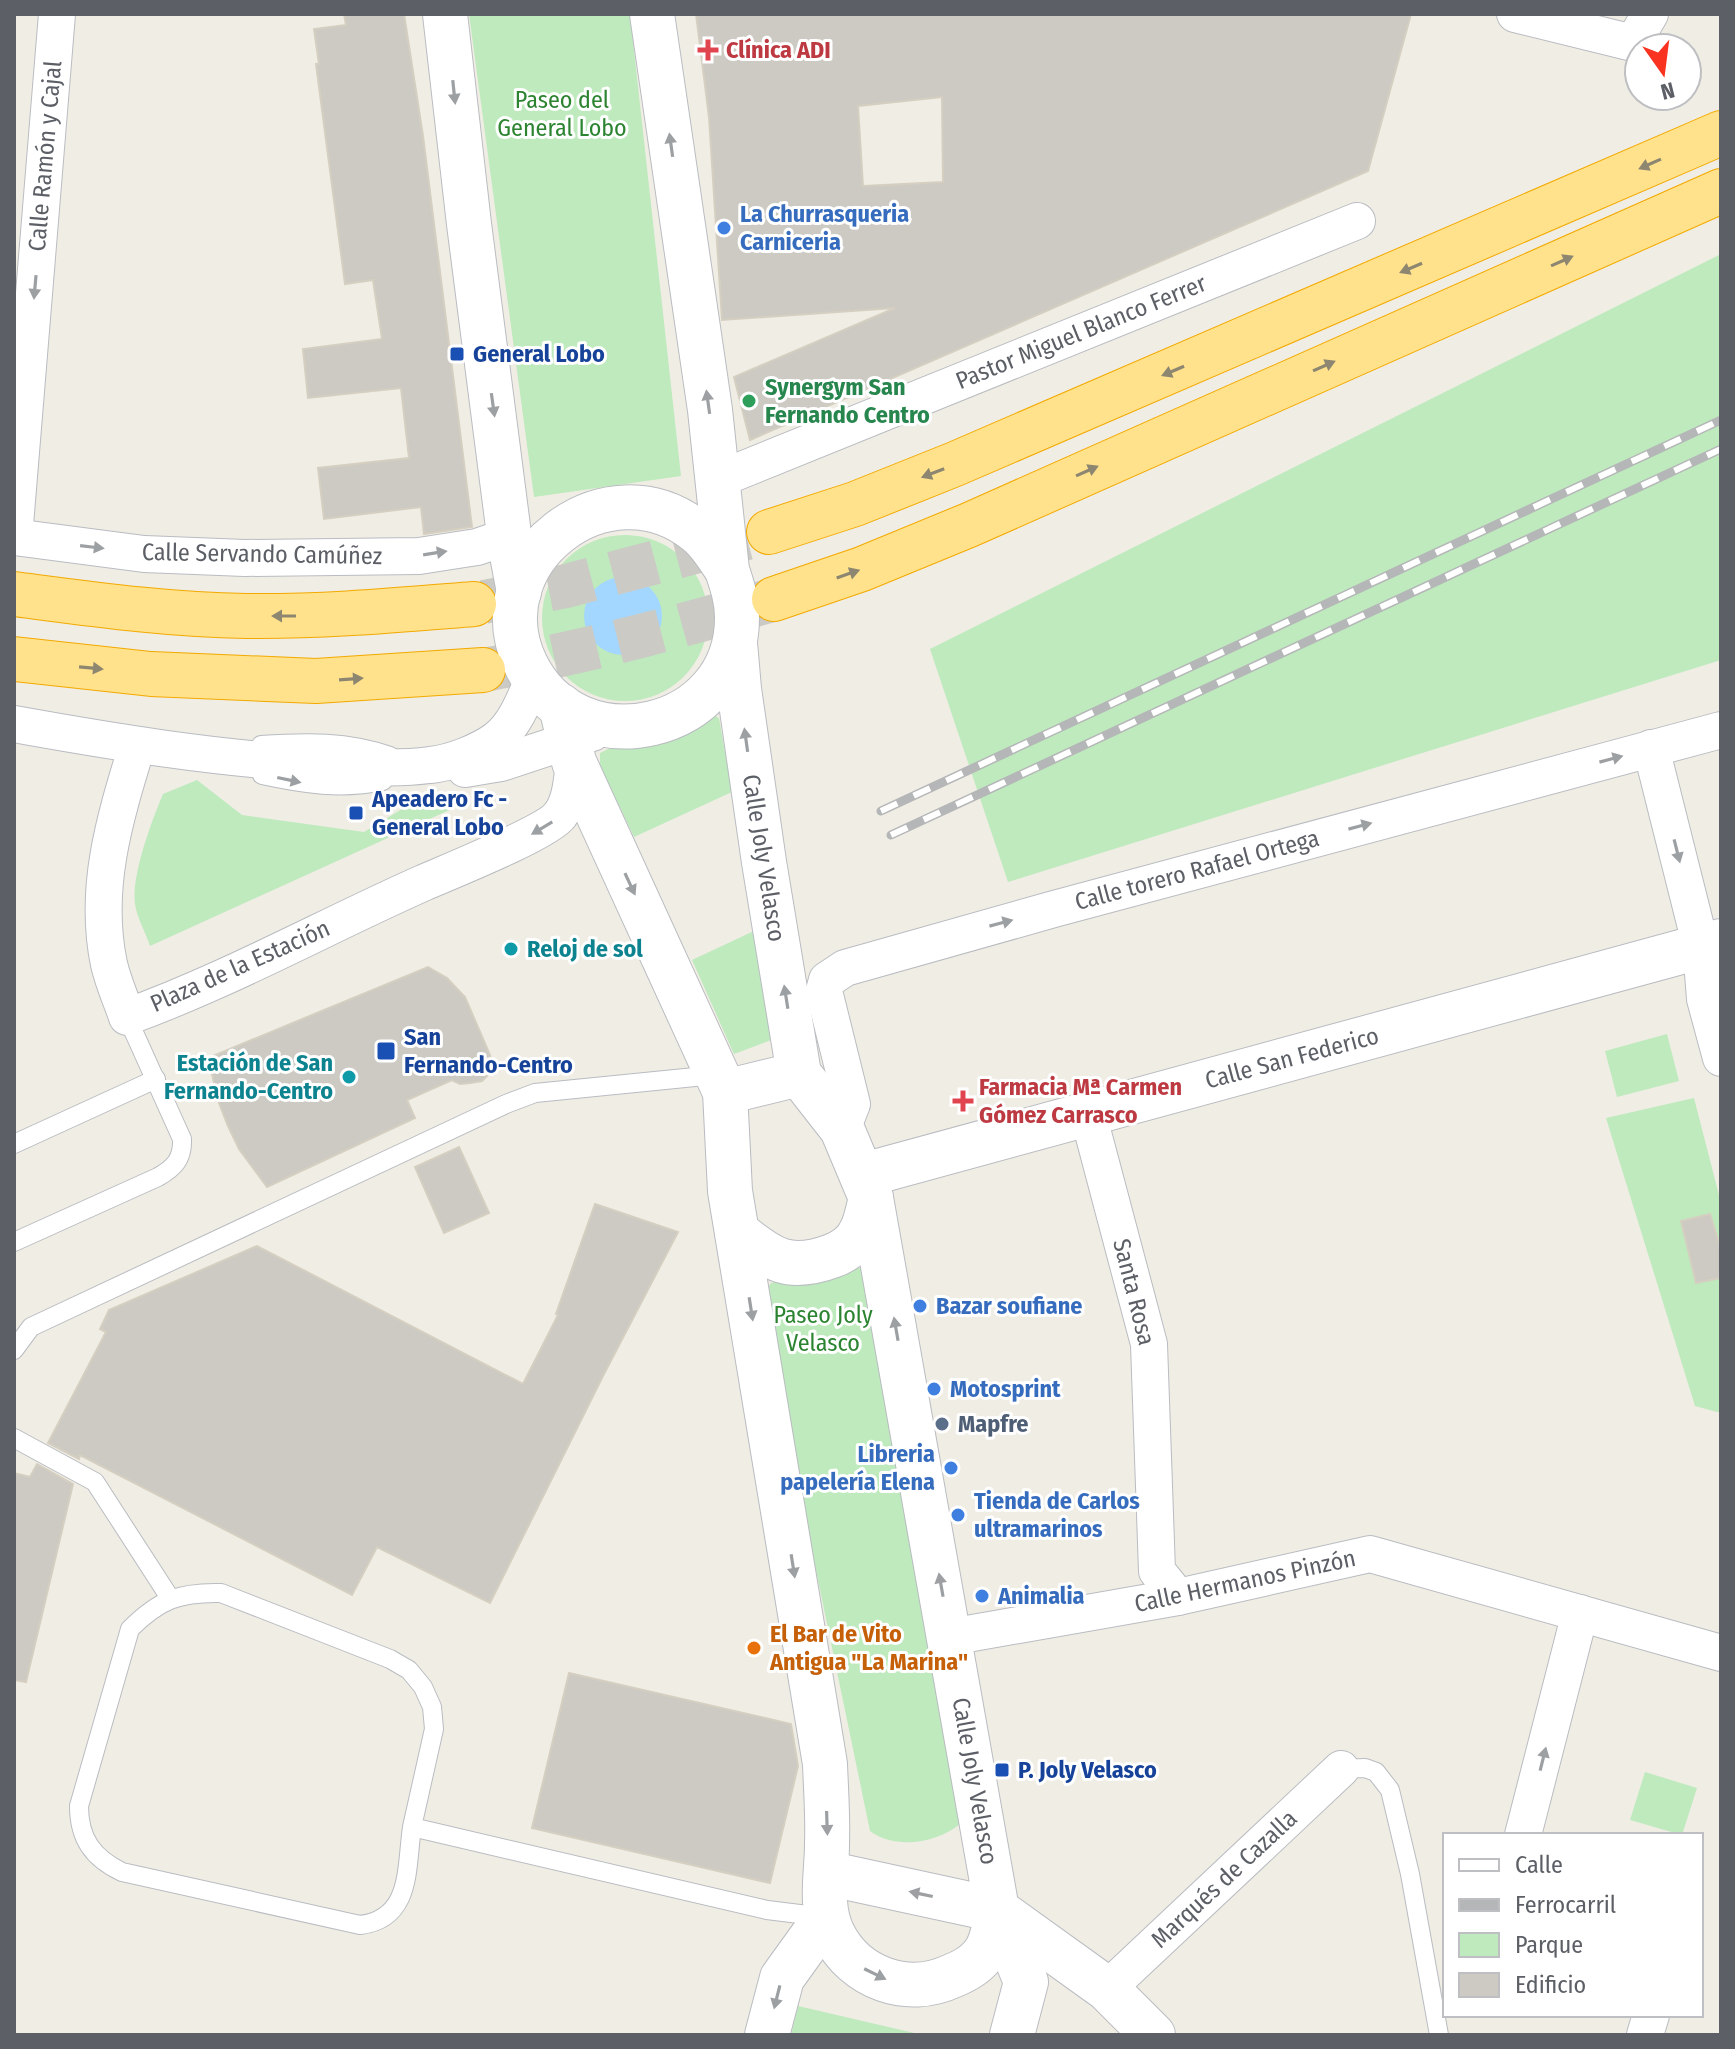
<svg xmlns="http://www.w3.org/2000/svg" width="1735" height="2049" font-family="'Fira Sans Condensed',sans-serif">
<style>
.green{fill:#beeabe}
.water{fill:#a4d7ff}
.building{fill:#cdcac3;stroke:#d5cfc1;stroke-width:2;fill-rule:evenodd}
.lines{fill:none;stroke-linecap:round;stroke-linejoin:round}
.motorway-tunnel{stroke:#cbcac4;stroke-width:44;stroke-dasharray:44 22;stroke-linecap:butt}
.service-casing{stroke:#b9bcc1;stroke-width:20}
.minor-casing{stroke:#b9bcc1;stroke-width:38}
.tertiary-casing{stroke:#b9bcc1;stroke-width:46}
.motorway-casing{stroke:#f3a900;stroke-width:46}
.service{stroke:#fff;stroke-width:18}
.minor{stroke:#fff;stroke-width:36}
.tertiary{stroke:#fff;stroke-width:44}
.motorway{stroke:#ffe28b;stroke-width:44}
.rail-casing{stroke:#b5b6b7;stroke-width:9}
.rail{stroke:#fff;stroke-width:6;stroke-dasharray:18;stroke-linecap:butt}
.oneway{fill:#9da0a3}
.oneway2{fill:#8d8771}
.health-dot{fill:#e0444e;stroke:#fff;stroke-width:3}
.shop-dot{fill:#3f7fe0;stroke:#fff;stroke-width:3}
.transit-dot{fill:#1a4fb4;stroke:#fff;stroke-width:3}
.leisure-dot{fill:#2e9e5b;stroke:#fff;stroke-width:3}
.culture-dot{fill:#0f9aa8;stroke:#fff;stroke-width:3}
.service-dot{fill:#5c6f8a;stroke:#fff;stroke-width:3}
.food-dot{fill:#e8710a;stroke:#fff;stroke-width:3}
.labels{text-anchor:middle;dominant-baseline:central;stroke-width:6;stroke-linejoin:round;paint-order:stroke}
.health-label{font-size:24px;font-weight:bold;fill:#be3a42;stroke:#fff;text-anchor:start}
.park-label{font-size:24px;fill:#2c8431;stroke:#fff}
.street-label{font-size:24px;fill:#5c6066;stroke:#fff}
.shop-label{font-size:24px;font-weight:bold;fill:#366cbe;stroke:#fff;text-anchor:start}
.transit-label{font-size:24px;font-weight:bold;fill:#164399;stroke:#fff;text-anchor:start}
.leisure-label{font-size:24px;font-weight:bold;fill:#27864d;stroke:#fff;text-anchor:start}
.culture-label{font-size:24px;font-weight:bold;fill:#0d838f;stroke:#fff;text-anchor:start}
.service-label{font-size:24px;font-weight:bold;fill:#4e5e75;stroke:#fff;text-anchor:start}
.food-label{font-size:24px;font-weight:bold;fill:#c56008;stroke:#fff;text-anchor:start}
</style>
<rect width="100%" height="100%" fill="#f0ede4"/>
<g class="green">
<polygon points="469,14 630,14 681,476 534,497"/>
<polygon points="1721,254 1721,660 1008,882 930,649"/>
<circle cx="625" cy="618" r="83"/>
<polygon points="710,713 719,718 732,792 634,837 600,765 600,753 610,748 665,735"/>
<path d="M197 780 242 815 364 832 420 798 456 807 150 946C146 933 137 918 135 904 131 876 152 820 163 794Z"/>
<polygon points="756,930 771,1040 734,1054 692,960"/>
<polygon points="1667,1034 1679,1081 1617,1097 1605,1051"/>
<polygon points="1694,1098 1721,1203 1721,1413 1695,1406 1606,1118"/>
<path d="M849 1267 861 1268 960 1824C937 1843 895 1850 870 1831L760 1300 771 1283Z"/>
<polygon points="1645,1772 1697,1788 1682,1835 1630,1820"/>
<polygon points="798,2006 923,2035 791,2035"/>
</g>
<circle class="water" cx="623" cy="616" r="39"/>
<g class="building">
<polygon points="344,14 404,14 423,136 472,527 424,534 421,507 324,519 318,468 409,458 401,388 308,398 303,349 382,339 373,280 345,284 316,64 319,64 314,29 346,25"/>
<path d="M696 14H1411L1368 171 750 440 734 377 895 308 722 320 709 117ZM942 97 943 182 863 186 858 106Z"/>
<polygon points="428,967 447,978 465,997 490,1055 492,1065 489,1074 482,1081 470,1083 460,1084 452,1080 407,1100 415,1118 267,1187 239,1149 228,1126 219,1103 208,1058"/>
<polygon points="459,1147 489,1213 444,1233 415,1167"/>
<polygon points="595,1204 678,1232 604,1374 490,1603 377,1547 352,1595 80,1455 79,1459 48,1443 106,1332 100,1329 109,1310 257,1246 523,1384 558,1315 556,1314"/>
<polygon points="1710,1214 1721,1249 1721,1278 1696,1283 1681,1221"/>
<polygon points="37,1464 73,1484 26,1682 14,1680 14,1473 30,1477"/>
<polygon points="569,1673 791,1724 798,1766 770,1883 532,1828"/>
</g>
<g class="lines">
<g class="motorway-tunnel">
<polyline points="484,602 566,586 747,538"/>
<path d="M489 669C586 652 678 627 772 600"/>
</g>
<defs>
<g id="service">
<path d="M261 745C306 742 347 741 390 756"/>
<path d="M262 775C303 784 342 790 383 781"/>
<polyline points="14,1144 156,1079"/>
<path d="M14 1242 158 1177C174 1168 183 1159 182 1139L127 1017"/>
<polyline points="14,1350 31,1327 506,1104 535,1093 715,1075"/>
<polyline points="14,1438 95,1482 170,1598"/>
<polyline points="1341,1769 1365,1768 1376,1772 1390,1790 1410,1874 1439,2035"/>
<path d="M412 1827C406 1868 412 1919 360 1925L122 1872C93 1858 79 1839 79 1806L130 1629C159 1600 179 1592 221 1593L390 1659 409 1670 423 1687 432 1707 434 1729 412 1827 767 1910 824 1917"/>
</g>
<g id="minor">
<polyline points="1515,14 1633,43 1650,14"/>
<polyline points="717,480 1357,221"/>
<polyline points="14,537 57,14"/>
<polyline points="14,537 144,554 245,558 419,556 477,547 509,536"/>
<path d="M14 724C114 742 213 758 314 764 352 766 392 770 430 765 451 763 479 752 497 739 516 724 525 698 534 677"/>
<path d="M137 746C115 818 93 888 109 964 113 982 121 999 127 1017 229 980 324 927 423 883 448 872 548 832 560 815 571 801 572 779 574 762"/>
<polyline points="1651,748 1701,947 1705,999 1721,1058"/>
<polyline points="465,769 501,763 592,733"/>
<polyline points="1088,1114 1149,1344 1157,1571 1178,1597"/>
<polyline points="842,1129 852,1104 824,991 827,980 845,968 1054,909 1721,730"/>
<polyline points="950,1637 1178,1597 1370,1554 1721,1653"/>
<polyline points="1523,1835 1580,1613"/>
<polyline points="1107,1989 1341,1769"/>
<polyline points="1645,2035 1651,2015"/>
</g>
<g id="tertiary">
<polyline points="445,14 469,224 511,550 519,592"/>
<path d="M652 14 710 410 727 570C732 585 737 600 737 617 738 733 577 769 526 665 476 561 607 459 697 532 710 542 718 556 727 570"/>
<polyline points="735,643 739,689 764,862 799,1074 842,1129 871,1198 997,1910 1026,1982 1012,2035"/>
<path d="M561 706 574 762 725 1092 730 1191 825 1764C826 1791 828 1817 827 1844 827 1874 819 1905 833 1934 855 1978 907 1997 952 1976 962 1972 975 1965 982 1956 992 1945 995 1924 997 1910"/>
<polyline points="725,1092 799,1074"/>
<polyline points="864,1175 1721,941"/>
<path d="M737 1232C771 1260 789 1272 832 1256 843 1252 855 1244 860 1233 866 1223 868 1209 871 1198"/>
<polyline points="826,1873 997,1910 1107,1989 1153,2035"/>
<polyline points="767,2035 782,1978 826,1917"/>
</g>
<g id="motorway">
<polyline points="769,532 855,504 955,464 1721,133"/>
<path d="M14 594C91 604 168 615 246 616 322 617 398 610 474 604"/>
<polyline points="774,599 862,569 969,525 1721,191"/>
<polyline points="14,659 151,674 316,681 483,670"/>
</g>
</defs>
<use href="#service" class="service-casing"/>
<use href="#minor" class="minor-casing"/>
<use href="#tertiary" class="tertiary-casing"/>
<use href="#motorway" class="motorway-casing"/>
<use href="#service" class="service"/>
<use href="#minor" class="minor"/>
<use href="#tertiary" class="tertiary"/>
<use href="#motorway" class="motorway"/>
<defs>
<g id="rail">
<polyline points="881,811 1721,420"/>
<polyline points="891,835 1721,449"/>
</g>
</defs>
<use href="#rail" class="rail-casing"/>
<use href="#rail" class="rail"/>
</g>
<defs><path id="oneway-solid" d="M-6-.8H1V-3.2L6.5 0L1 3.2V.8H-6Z" transform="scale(2)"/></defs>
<g class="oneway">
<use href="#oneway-solid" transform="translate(454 92) rotate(84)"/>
<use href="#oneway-solid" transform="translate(671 145) rotate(-98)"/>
<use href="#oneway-solid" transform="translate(35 287) rotate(95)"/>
<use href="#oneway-solid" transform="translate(708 402) rotate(-98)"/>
<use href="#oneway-solid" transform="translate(493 405) rotate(82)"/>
<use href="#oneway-solid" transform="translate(92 547) rotate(7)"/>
<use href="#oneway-solid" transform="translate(435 553) rotate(-9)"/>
<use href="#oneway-solid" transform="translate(746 740) rotate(-98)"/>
<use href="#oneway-solid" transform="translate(1611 759) rotate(-15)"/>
<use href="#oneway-solid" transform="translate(289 780) rotate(12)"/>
<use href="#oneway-solid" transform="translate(1360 826) rotate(-15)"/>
<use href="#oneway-solid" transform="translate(542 828) rotate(149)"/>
<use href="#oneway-solid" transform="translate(1677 851) rotate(76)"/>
<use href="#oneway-solid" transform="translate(630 884) rotate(65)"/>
<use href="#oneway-solid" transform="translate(1001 923) rotate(-15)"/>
<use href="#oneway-solid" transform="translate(786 997) rotate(-99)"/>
<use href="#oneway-solid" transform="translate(751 1309) rotate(81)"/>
<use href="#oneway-solid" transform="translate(896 1329) rotate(-100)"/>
<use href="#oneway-solid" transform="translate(793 1566) rotate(81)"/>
<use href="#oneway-solid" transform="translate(941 1585) rotate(-100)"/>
<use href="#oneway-solid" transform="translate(1543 1759) rotate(-76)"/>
<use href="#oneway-solid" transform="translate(827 1823) rotate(88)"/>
<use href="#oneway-solid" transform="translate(921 1894) rotate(-168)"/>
<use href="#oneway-solid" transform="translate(875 1974) rotate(26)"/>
<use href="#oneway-solid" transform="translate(777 1997) rotate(104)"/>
</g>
<g class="oneway2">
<use href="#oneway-solid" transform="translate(1650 164) rotate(156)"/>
<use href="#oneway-solid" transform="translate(1562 261) rotate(-24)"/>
<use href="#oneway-solid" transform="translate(1411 268) rotate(157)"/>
<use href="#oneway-solid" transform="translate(1324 366) rotate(-24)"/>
<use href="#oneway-solid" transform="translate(1173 371) rotate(157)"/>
<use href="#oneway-solid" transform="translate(1087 471) rotate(-24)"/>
<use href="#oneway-solid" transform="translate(933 473) rotate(159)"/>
<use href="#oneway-solid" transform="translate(848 574) rotate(-19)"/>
<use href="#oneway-solid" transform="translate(284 616) rotate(180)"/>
<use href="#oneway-solid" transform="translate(91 668) rotate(5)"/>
<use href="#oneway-solid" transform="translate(351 679) rotate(-4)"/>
</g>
<g class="health-dot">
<path d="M704 38h8v8h8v8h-8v8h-8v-8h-8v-8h8z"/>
<path d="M959 1089h8v8h8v8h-8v8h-8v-8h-8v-8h8z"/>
</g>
<g class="shop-dot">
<circle cx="724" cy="228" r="8"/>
<circle cx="920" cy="1306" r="8"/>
<circle cx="934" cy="1389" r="8"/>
<circle cx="951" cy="1468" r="8"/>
<circle cx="958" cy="1515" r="8"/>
<circle cx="982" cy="1596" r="8"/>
</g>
<g class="transit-dot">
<rect x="449" y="346" width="16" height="16" rx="4"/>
<rect x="348" y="805" width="16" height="16" rx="4"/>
<rect x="376" y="1041" width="20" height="20" rx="4"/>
<rect x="994" y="1762" width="16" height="16" rx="4"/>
</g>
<circle class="leisure-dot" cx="749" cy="401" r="8"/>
<g class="culture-dot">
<circle cx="511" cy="949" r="8"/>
<circle cx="349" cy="1077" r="8"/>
</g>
<circle class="service-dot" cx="942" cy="1424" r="8"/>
<circle class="food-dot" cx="754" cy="1648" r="8"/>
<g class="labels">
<g class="health-label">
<text x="726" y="50">Clínica ADI</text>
<text x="979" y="1087">Farmacia Mª Carmen<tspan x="979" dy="28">Gómez Carrasco</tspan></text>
</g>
<g class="park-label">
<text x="562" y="100">Paseo del<tspan x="562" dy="28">General Lobo</tspan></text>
<text x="823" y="1315">Paseo Joly<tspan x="823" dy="28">Velasco</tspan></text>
</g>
<g class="street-label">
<text transform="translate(45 156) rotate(-85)">Calle Ramón y Cajal</text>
<text transform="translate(1081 332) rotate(-22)">Pastor Miguel Blanco Ferrer</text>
<text transform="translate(262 554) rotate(1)">Calle Servando Camúñez</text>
<text transform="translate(764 858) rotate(81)">Calle Joly Velasco</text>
<text transform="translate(1197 870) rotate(-15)">Calle torero Rafael Ortega</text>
<text transform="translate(240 966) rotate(-24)">Plaza de la Estación</text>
<text transform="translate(1292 1058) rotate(-15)">Calle San Federico</text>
<text transform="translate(1134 1292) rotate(76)">Santa Rosa</text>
<text transform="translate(1245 1581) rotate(-12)">Calle Hermanos Pinzón</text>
<text transform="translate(975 1781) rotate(80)">Calle Joly Velasco</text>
<text transform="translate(1224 1879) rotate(-43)">Marqués de Cazalla</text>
</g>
<g class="shop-label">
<text x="740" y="214">La Churrasqueria<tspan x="740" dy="28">Carniceria</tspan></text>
<text x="936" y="1306">Bazar soufiane</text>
<text x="950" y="1389">Motosprint</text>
<text x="935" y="1454" text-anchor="end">Libreria<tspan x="935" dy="28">papelería Elena</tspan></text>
<text x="974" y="1501">Tienda de Carlos<tspan x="974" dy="28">ultramarinos</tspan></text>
<text x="998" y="1596">Animalia</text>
</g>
<g class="transit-label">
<text x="473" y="354">General Lobo</text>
<text x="372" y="799">Apeadero Fc -<tspan x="372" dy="28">General Lobo</tspan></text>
<text x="404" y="1037">San<tspan x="404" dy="28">Fernando-Centro</tspan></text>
<text x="1018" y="1770">P. Joly Velasco</text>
</g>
<g class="leisure-label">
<text x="765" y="387">Synergym San<tspan x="765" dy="28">Fernando Centro</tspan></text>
</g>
<g class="culture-label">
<text x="527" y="949">Reloj de sol</text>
<text x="333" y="1063" text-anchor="end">Estación de San<tspan x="333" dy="28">Fernando-Centro</tspan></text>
</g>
<g class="service-label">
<text x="958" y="1424">Mapfre</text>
</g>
<g class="food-label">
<text x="770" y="1634">El Bar de Vito<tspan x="770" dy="28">Antigua "La Marina"</tspan></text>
</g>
</g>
<rect width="1735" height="2049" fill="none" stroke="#5c6066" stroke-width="32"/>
<rect x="1443" y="1833" width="260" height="184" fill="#ffffff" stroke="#bebfc2" stroke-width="2"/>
<rect x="1459" y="1859" width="40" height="12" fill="#ffffff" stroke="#bebfc2" stroke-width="2"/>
<text x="1515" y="1873" font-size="24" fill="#5c6066">Calle</text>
<rect x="1459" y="1899" width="40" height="12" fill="#b5b6b7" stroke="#bebfc2" stroke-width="2"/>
<text x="1515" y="1913" font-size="24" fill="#5c6066">Ferrocarril</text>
<rect x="1459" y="1933" width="40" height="24" fill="#beeabe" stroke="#bebfc2" stroke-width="2"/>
<text x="1515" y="1953" font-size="24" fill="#5c6066">Parque</text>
<rect x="1459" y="1973" width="40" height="24" fill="#cdcac3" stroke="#bebfc2" stroke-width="2"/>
<text x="1515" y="1993" font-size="24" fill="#5c6066">Edificio</text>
<g transform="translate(1663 72) rotate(166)"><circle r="38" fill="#ffffff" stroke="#bebfc2" stroke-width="2"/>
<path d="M0-6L14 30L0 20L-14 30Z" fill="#f93320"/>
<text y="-12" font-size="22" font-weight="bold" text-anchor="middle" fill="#5c6066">N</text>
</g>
</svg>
